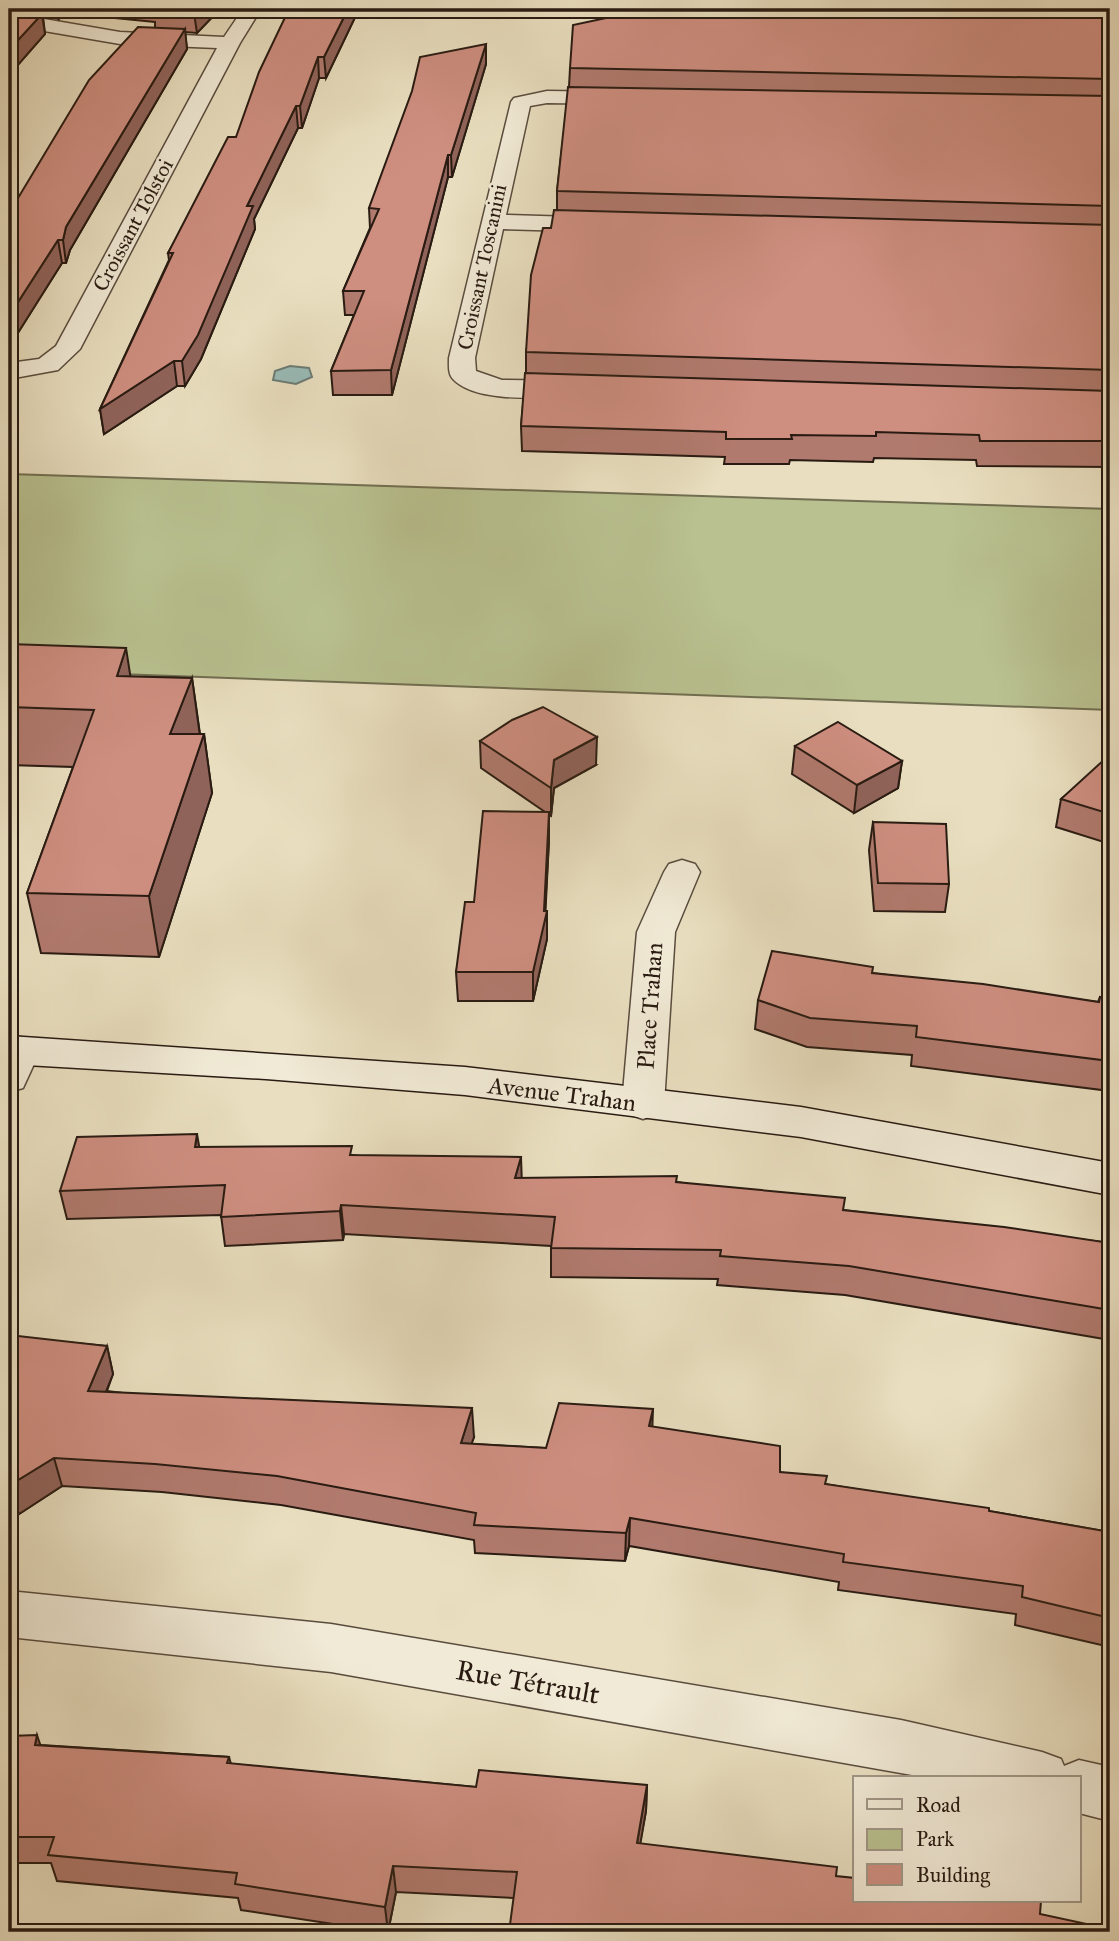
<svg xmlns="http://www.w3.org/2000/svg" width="1119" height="1941" font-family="'IM FELL Great Primer',serif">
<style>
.green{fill:#b9c190;stroke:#716e51;stroke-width:2}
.water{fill:#99bcb8;stroke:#6c7c76;stroke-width:2}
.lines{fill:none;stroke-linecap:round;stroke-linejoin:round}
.street-casing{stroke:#594c3e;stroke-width:3}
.secondary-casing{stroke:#291b12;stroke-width:3}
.street{fill:#f1ead6;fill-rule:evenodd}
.secondary{fill:#f1ead6;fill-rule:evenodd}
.wall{fill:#b17a6e;stroke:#291b12;stroke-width:2}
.shaded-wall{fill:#90635a;stroke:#291b12;stroke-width:2}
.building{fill:#ce8e80;stroke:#291b12;stroke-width:2}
.labels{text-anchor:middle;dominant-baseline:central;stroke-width:5;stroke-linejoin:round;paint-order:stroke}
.far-street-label{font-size:21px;fill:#291b12;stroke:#f1ead6}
.street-label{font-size:24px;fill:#291b12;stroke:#f1ead6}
.near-street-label{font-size:28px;fill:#291b12;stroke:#f1ead6}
</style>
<rect width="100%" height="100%" fill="#e9dfc0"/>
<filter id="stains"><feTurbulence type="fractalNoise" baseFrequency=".00286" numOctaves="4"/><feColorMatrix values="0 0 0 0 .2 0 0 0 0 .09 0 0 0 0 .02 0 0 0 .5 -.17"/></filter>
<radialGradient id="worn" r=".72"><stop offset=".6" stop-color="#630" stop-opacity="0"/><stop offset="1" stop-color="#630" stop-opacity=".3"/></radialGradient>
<polygon class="green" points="9,474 1110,509 1110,710 9,670"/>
<polygon class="water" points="290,366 309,368 312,377 296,384 273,380 275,371"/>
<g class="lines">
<defs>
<g id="street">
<polygon points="243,9 261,9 240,43 80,349 58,370 9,379 9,363 39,359 56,346 217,48 120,44 9,25 9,13 120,32 224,37"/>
<path d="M547 91 620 92 630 98 620 104 547 103 530 106 506 215 606 218 614 220 618 225 614 230 606 232 503 229 475 358 476 371 502 380 576 381 585 383 589 389 585 395 576 397C545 397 476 404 453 379 448 374 449 365 449 358L511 102 514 98Z"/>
<polygon points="682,860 695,864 700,872 675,932 664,1104 658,1114 643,1119 628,1114 622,1104 637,932 664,872 669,864"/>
<polygon points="20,1037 34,1041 40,1051 23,1088 9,1092 9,1040"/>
<polygon points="9,1591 331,1624 901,1720 1042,1752 1061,1759 1064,1766 1079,1760 1110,1767 1110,1821 1079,1813 1079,1778 929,1778 331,1672 9,1637"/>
</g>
<polygon id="secondary" points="9,1036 465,1067 801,1107 1110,1163 1110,1195 801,1137 465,1095 266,1079 9,1064"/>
</defs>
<use href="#street" class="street-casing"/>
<use href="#secondary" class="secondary-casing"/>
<use href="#street" class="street"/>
<use href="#secondary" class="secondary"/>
</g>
<g class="wall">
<polygon points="9,9 220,9 197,33 185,32 187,49 70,250 66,263 62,263 9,347 9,213 155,28 155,22 64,13 59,19 43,16 45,34 9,75"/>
<polygon points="359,9 326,78 319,78 302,128 298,128 254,219 255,229 201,359 185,386 177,386 104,434 100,409 169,260 168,253 236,137"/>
<polygon points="412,9 504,9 498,17"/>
<polygon points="632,9 1110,9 1110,467 977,466 976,460 874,458 873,462 790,460 789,464 724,464 725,457 522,451 521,426 526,373 526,352 551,228 557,210 557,191 569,87 570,68 631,13"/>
<polygon points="486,64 452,177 448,177 392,395 333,395 331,371 354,315 345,315 343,291 370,228 369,208"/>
<polygon points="9,644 130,677 192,678 200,734 204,734 212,793 159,957 41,953 27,893 73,767 9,765"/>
<polygon points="480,741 596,765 554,788 551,816 549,815 549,840 545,911 547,911 547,939 533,1001 458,1001 456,972 474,902 545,812 481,768"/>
<polygon points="795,746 902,761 898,788 854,813 792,774"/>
<polygon points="1110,759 1110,844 1056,827 1061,799"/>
<polygon points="873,822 949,884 945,912 874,911 869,850"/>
<polygon points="872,973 1098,1002 1100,997 1110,999 1110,1091 911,1066 912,1055 807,1047 755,1029 758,1000"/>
<polygon points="199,1147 353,1155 522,1178 677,1182 843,1210 1110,1243 1110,1340 845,1295 717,1285 718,1279 551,1277 551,1246 344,1234 343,1240 225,1246 221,1215 67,1219 60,1191"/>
<polygon points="9,1337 107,1346 113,1374 107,1391 474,1437 471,1444 546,1448 652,1427 780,1472 825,1484 989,1511 1110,1532 1110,1647 1015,1625 1016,1614 838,1590 839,1582 629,1546 625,1561 475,1553 474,1540 281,1505 162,1492 62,1486 19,1514 9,1508"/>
<polygon points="9,1736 41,1745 229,1757 231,1764 476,1787 647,1785 646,1811 640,1843 514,1898 396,1892 388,1932 386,1932 241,1910 238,1898 57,1881 51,1863 9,1863"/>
</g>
<g class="shaded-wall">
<polygon points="57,9 63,9 64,13 59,19"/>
<polygon points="199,9 220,9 197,33 194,13"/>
<polygon points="348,9 359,9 326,78 324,57"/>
<polygon points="497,9 504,9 498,17"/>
<polygon points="42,14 45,34 9,75 9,50"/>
<polygon points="185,29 187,49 70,250 66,263 63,240 66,227"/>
<polygon points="486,44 486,64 452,177 451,155"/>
<polygon points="318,57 319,78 302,128 300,106"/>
<polygon points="296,106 298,128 254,219 255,229 201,359 185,386 182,361 247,206"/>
<polygon points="448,155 448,177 392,395 391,370"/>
<polygon points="58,240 62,263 9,347 9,316"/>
<polygon points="174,361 177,386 104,434 100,409"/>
<polygon points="126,648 135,706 117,676"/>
<polygon points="192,678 200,736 170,734"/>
<polygon points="204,734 212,793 159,957 149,896"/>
<polygon points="597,737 596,765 554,788 551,816 551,788 554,760"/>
<polygon points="902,761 898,788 854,813 857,785"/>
<polygon points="549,812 549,840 545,921 547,911 547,939 533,1001 533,972 544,911"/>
<polygon points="197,1134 202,1163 195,1147"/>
<polygon points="521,1157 522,1186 515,1178"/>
<polygon points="341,1205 344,1234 343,1240 340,1211"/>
<polygon points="107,1346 113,1374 95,1419 88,1391"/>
<polygon points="472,1408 474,1437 462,1471 461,1443"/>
<polygon points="653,1409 652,1437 649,1426"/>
<polygon points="54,1458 62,1486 19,1514 10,1485"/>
<polygon points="630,1518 629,1546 625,1561 626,1533"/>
<polygon points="37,1735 46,1762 35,1745"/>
<polygon points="647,1785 646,1811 636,1869 637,1843"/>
<polygon points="393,1866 396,1892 388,1932 385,1907"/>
</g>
<g class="building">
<polygon points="9,9 42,14 9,50"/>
<polygon points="156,9 199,9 194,13 153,11"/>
<polygon points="289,9 348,9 324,57 318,57 300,106 296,106 247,206 253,206 198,335 182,361 174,361 100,409 173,253 168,253 228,137 236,137 259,72"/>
<polygon points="632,9 1110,9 1110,79 570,68 573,25 639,11 632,11"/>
<polygon points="138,27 185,29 66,227 63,240 58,240 9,316 9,213 89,80"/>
<polygon points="486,44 451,155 448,155 391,370 331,371 364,291 343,291 379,209 369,208 412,91 420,57"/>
<polygon points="568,87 1110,96 1110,206 557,191"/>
<polygon points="554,210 1110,225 1110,370 526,352 531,275 543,228 551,228"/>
<polygon points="525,373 1110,391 1110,441 980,441 979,435 876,432 876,436 791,435 792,439 726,439 726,432 521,426"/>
<polygon points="9,644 126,648 117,676 192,678 170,734 204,734 149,896 27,893 94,710 9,707"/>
<polygon points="543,707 597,737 554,760 551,788 480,741 512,720"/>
<polygon points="838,722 902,761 857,785 795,746"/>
<polygon points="1106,758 1110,759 1110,814 1061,799"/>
<polygon points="483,811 549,812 544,911 547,911 533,972 456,972 465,902 474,902"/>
<polygon points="873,822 946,824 949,884 878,883"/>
<polygon points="772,951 873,967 872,973 983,984 1099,1002 1100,997 1110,999 1110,1061 916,1037 917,1026 810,1018 758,1000"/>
<polygon points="197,1134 195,1147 352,1146 350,1155 521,1157 515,1178 677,1176 676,1182 845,1198 843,1210 1004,1227 1110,1243 1110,1310 849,1266 720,1256 721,1250 551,1248 555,1217 341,1205 340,1211 221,1217 225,1185 60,1191 77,1137"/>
<polygon points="9,1335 107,1346 88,1391 472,1408 461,1443 546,1448 559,1403 653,1409 649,1426 780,1446 780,1472 827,1476 825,1484 989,1508 989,1511 1110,1532 1110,1618 1022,1597 1023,1586 843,1562 844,1554 630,1518 626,1533 474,1525 476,1513 277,1476 155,1464 54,1458 10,1485 9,1484"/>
<polygon points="37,1735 35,1745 229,1757 227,1763 476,1787 479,1770 647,1785 637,1843 837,1867 836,1876 855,1878 855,1901 1041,1901 1040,1914 1110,1929 1110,1932 509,1932 517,1872 393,1866 385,1907 235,1884 237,1873 48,1855 54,1837 9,1837 9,1736"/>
</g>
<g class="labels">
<g class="far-street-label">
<text transform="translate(133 225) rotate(-62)">Croissant Tolstoi</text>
<text transform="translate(482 267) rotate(-78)">Croissant Toscanini</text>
</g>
<g class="street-label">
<text transform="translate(650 1006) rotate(-86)">Place Trahan</text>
<text transform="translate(562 1094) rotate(7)">Avenue Trahan</text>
</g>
<g class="near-street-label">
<text transform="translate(528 1682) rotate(10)">Rue Tétrault</text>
</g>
</g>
<rect width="1119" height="1941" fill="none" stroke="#e9dfc0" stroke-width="35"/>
<rect x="10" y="10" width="1098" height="1920" fill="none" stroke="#291b12" stroke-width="3.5"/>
<rect x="18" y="18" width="1084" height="1906" fill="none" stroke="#291b12" stroke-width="2"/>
<rect x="853" y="1776" width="228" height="126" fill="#f1ead6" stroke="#a19788" stroke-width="2"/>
<rect x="867" y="1799" width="35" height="10" fill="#f1ead6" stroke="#a19788" stroke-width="2"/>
<text x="916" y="1812" font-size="21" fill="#291b12">Road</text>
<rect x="867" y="1829" width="35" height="21" fill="#b9c190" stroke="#a19788" stroke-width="2"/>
<text x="916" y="1846" font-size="21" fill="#291b12">Park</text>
<rect x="867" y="1864" width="35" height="21" fill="#ce8e80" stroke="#a19788" stroke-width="2"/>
<text x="916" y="1882" font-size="21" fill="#291b12">Building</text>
<rect width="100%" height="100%" filter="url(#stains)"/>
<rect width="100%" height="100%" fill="url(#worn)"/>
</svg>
